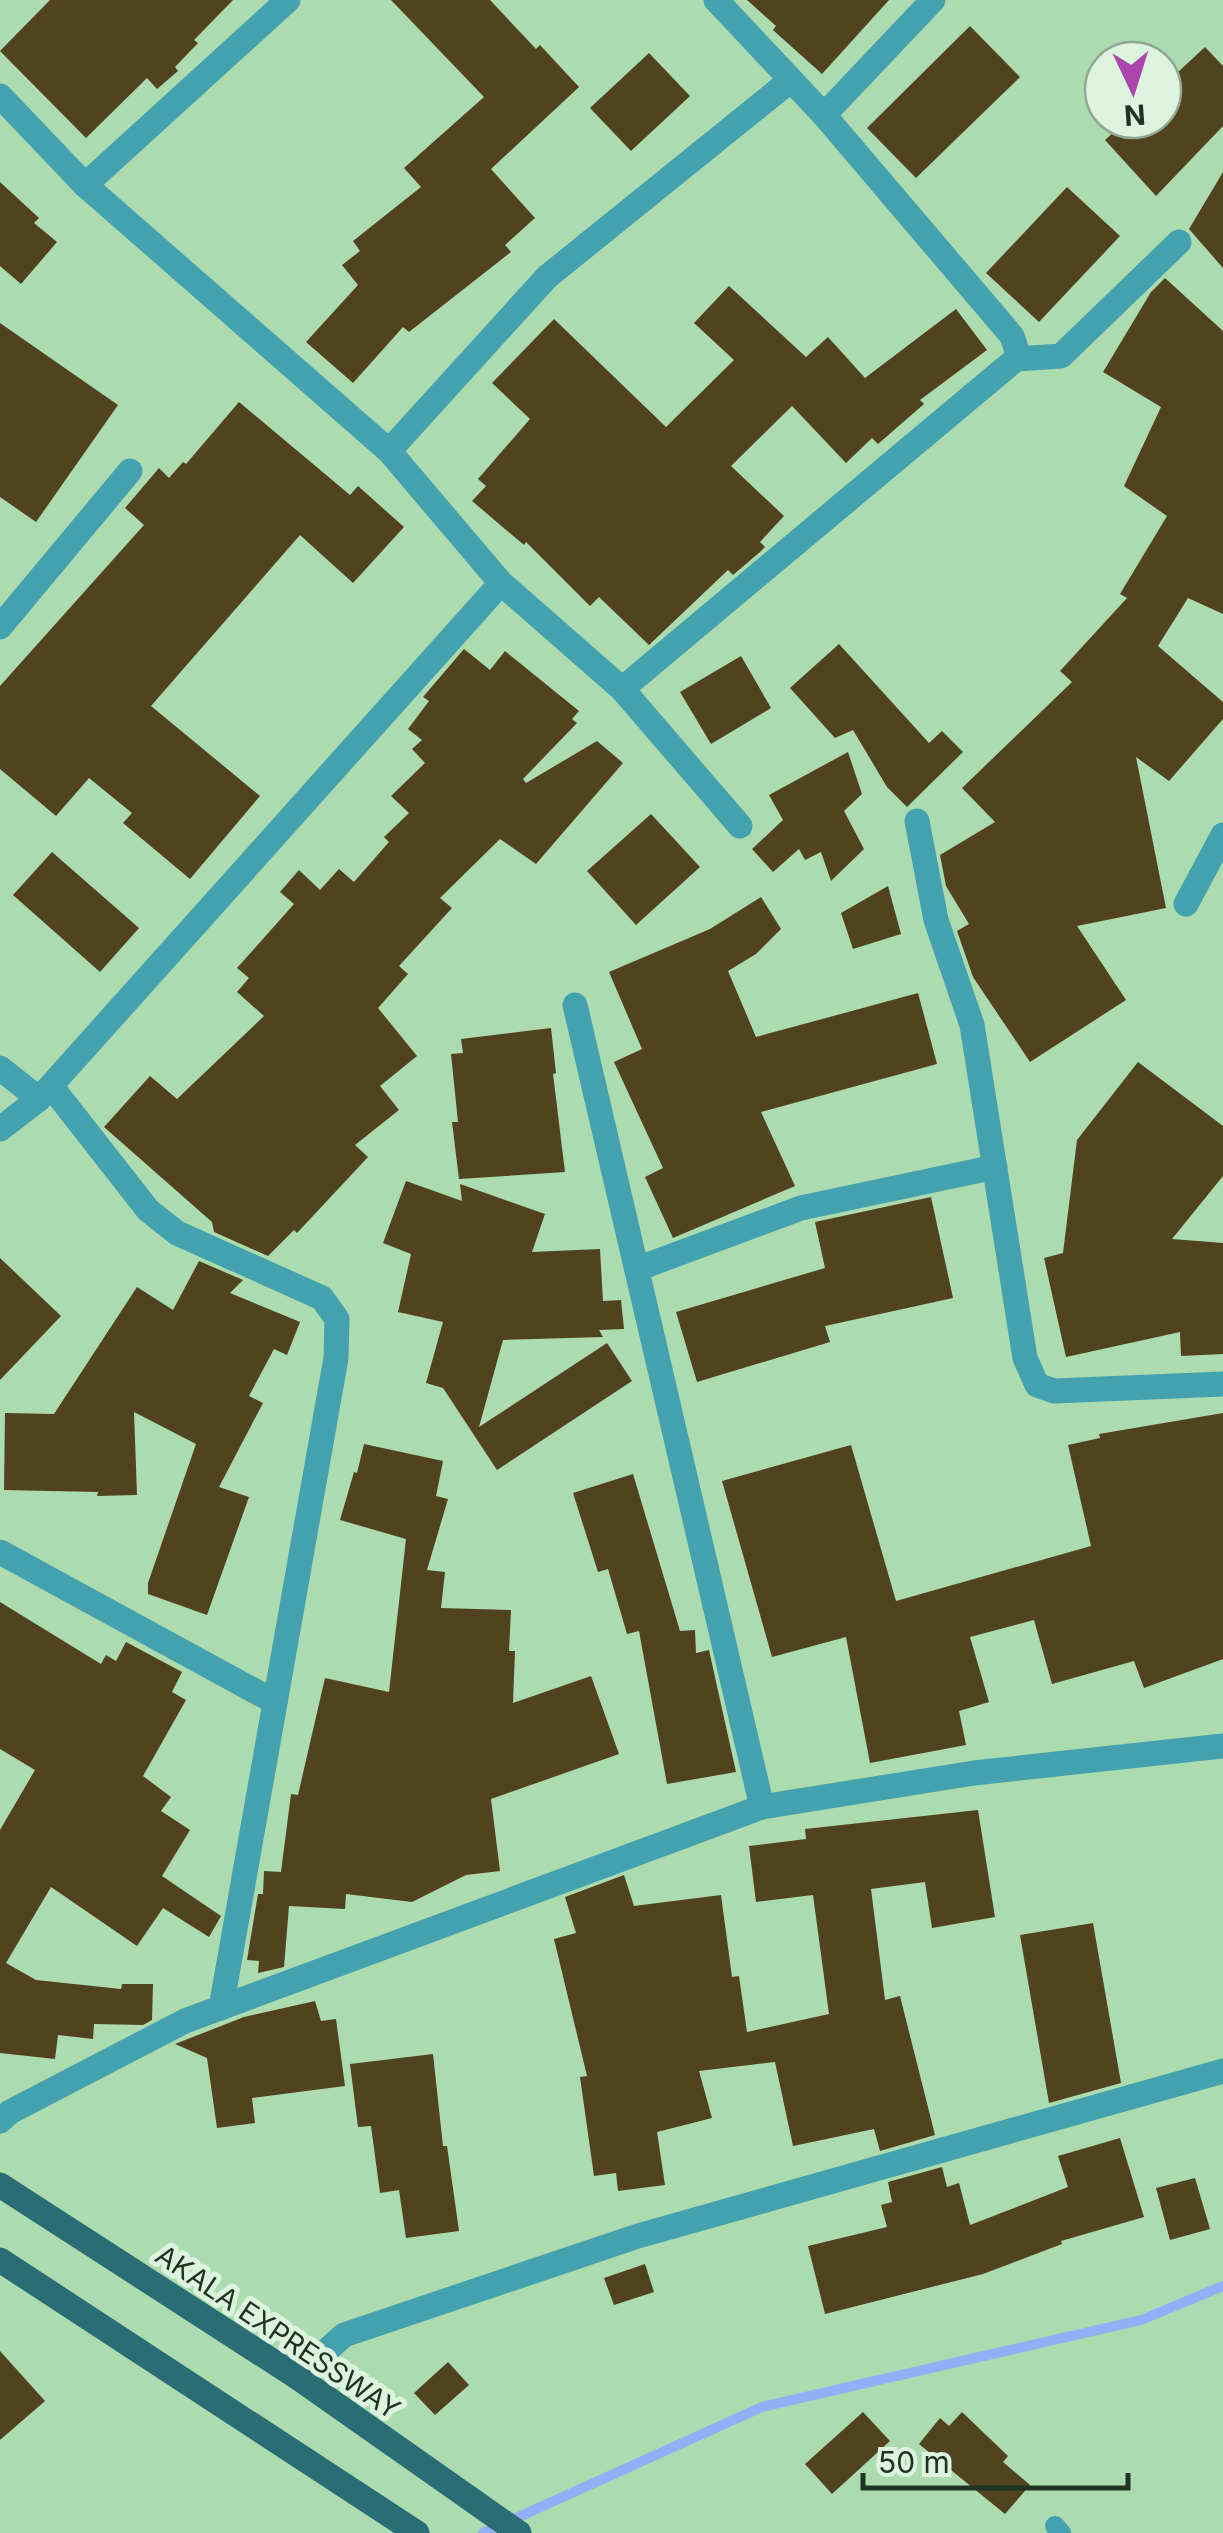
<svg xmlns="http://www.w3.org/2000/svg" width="1223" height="2533" font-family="Inter,sans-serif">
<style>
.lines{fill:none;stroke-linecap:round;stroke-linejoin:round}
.stream{stroke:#92aef7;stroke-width:10}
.building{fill:#514320}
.lane{stroke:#44a1ae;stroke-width:20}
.street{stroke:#44a1ae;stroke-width:25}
.primary{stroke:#2b6d75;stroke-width:25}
.labels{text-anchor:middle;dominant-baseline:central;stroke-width:10;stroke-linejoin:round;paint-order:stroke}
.street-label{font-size:28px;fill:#203322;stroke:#dcf4de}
</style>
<rect width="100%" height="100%" fill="#abdbaf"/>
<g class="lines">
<polyline class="stream" points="483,2533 762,2407 1141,2320 1223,2286"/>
</g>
<g class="building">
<polygon points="50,0 233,0 194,40 198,43 175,67 178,71 157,89 147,78 86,138 0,51"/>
<polygon points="391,0 490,0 536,49 540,45 579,87 491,169 535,218 505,245 511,252 409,332 403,327 353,383 306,342 358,285 342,265 360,251 353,241 421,187 404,168 484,97"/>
<polygon points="747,0 889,0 822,74 773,30 776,26"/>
<polygon points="970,26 1020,77 916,178 867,128"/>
<polygon points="1205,47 1223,66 1223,126 1156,196 1105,140 1127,120 1163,120 1163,86"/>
<polygon points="649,53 690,96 631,151 590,108"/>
<polygon points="1223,172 1223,268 1189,229"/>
<polygon points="0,182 39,218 34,223 57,242 21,284 0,266"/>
<polygon points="1067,187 1120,236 1039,322 986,273"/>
<polygon points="1165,278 1223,331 1223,614 1188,598 1158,646 1223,702 1223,719 1169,781 1136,757 1166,908 1077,926 1126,1000 1030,1062 973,977 957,931 969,924 946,886 940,855 995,822 962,788 1072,682 1060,671 1127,598 1120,594 1167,516 1124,486 1161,407 1103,372 1151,292"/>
<polygon points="729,286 806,357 828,337 865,378 956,309 987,350 920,400 924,404 878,444 872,438 846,463 792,406 731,466 784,516 760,542 765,547 760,552 733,575 728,570 649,645 599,597 590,606 526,542 524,545 472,501 486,486 478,479 530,419 492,383 554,319 666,427 734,360 694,323"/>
<polygon points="0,323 118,405 36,522 0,497"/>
<polygon points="239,402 350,495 358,486 404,527 353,583 300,535 151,706 260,796 190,879 123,823 132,813 89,778 56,816 0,769 0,686 144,525 125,508 159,468 169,478 183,462 186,464"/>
<polygon points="839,644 929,743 942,731 963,752 907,807 887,787 853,730 835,738 790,688"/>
<polygon points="464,649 490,670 505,651 579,711 572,719 577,723 523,779 526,783 597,741 623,763 536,864 500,839 440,898 452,908 399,966 408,974 378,1008 417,1056 380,1086 399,1110 355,1145 368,1157 297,1233 294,1230 268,1256 214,1232 212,1222 104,1127 150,1076 177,1099 264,1016 237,992 249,978 237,968 294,904 280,892 299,870 320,890 339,869 354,882 389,842 384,837 409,813 391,796 425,763 412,749 422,740 408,729 429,701 423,697"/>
<polygon points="741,656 771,708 711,744 680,692"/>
<polygon points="848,752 862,794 844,811 864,849 831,881 821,852 805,860 799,849 773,872 752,849 783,820 769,795"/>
<polygon points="651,814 700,867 636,925 587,871"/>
<polygon points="52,852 139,928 100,972 13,895"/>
<polygon points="888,886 901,934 853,949 841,913"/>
<polygon points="761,897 781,929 756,954 728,971 756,1037 918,993 937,1064 761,1112 795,1186 673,1238 645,1177 663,1168 614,1062 642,1049 609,972 710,929"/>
<polygon points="551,1028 556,1073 553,1074 565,1172 459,1179 452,1122 458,1122 451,1054 463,1053 461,1039"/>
<polygon points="1138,1062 1223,1126 1223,1176 1172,1239 1223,1243 1223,1354 1181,1356 1180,1332 1066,1357 1044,1258 1063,1253 1077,1140"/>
<polygon points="406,1181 462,1201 460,1184 545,1214 532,1252 600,1249 603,1301 621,1300 624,1329 599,1330 603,1337 503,1340 479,1427 607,1343 632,1381 497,1470 443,1388 426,1383 443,1322 398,1312 411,1254 383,1243"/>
<polygon points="931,1197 953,1298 825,1326 830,1342 697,1382 676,1312 825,1268 815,1222"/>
<polygon points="0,1258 61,1316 0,1380"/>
<polygon points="199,1261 243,1280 230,1293 300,1322 287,1355 274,1349 249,1396 263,1403 219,1487 249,1497 207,1615 148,1594 148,1583 196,1444 134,1412 137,1495 97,1496 98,1492 4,1490 5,1413 54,1414 137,1287 173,1310"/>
<polygon points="1223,1413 1223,1659 1144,1688 1134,1661 1052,1684 1034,1620 970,1637 989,1702 959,1711 966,1745 870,1763 846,1637 772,1657 722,1481 851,1445 896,1601 1091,1546 1068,1445 1100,1438 1099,1434"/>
<polygon points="364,1444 443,1461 436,1496 448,1499 427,1570 445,1572 441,1608 511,1610 509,1651 515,1651 513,1703 591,1676 619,1754 491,1799 500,1871 466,1875 412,1902 346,1894 345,1909 289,1906 284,1967 258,1973 259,1961 247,1960 258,1894 263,1894 264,1871 281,1872 291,1794 298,1795 325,1678 389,1692 406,1539 340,1520 354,1472 357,1473"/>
<polygon points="633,1474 680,1631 695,1630 696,1653 709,1650 736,1772 667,1784 639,1631 627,1634 608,1569 598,1572 573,1493"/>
<polygon points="0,1602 101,1664 106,1655 116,1661 126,1642 182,1672 172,1692 186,1700 143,1776 171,1797 161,1811 190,1830 162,1876 221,1916 209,1937 163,1908 137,1946 51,1887 6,1963 36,1980 121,1989 122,1984 153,1984 152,2020 143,2025 94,2024 93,2039 58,2035 55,2059 0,2053 0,1830 35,1770 0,1749"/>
<polygon points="978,1810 995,1917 932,1928 925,1882 871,1889 885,2000 900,1996 935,2135 880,2151 874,2129 793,2146 775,2062 699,2071 712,2118 657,2132 665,2185 618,2191 616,2173 594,2176 580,2077 587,2076 554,1939 576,1933 565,1897 624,1875 634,1906 721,1895 732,1977 739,1976 747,2032 829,2014 813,1895 756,1902 749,1846 806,1839 805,1829"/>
<polygon points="1093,1923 1121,2083 1049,2103 1020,1935"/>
<polygon points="315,2001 321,2021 336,2019 345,2086 252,2098 255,2123 217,2128 207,2058 175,2044 244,2017"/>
<polygon points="433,2054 443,2146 447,2146 459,2231 406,2238 399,2190 380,2193 371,2126 358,2127 350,2064"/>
<polygon points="1120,2138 1144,2217 1061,2241 1062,2244 983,2274 825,2314 808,2246 887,2227 881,2205 892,2202 888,2182 942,2167 947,2187 959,2183 970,2225 1068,2187 1058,2156"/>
<polygon points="1195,2178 1210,2229 1170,2240 1156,2188"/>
<polygon points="645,2264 654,2292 614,2305 604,2278"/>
<polygon points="0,2351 45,2401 0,2440"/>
<polygon points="448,2362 469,2385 435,2415 414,2393"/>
<polygon points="863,2412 890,2441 832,2494 805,2464"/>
<polygon points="962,2412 1008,2456 1003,2462 1030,2485 1005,2514 919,2444 940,2418 949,2426"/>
</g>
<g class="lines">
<polyline class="lane" points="1055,2526 1061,2533"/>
<g class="street">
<polyline points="0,96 85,185 389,451 501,583"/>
<polyline points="824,115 933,0"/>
<polyline points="85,185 288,0"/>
<polyline points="1016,359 1061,356 1179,242"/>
<polyline points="389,451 547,277 791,80"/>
<polyline points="0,627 130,471"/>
<polyline points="622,689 1016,359 1017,351 1012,336 824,115 716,0"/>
<polyline points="917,821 936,920 972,1025 1025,1358 1037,1385 1054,1391 1223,1384"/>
<polyline points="1186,904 1223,835"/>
<polyline points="575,1005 762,1807"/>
<polyline points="0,1068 39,1099"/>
<polyline points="51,1086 148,1210 177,1233 322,1298 337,1319 336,1358 221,2008"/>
<polyline points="0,1129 39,1099 501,583 622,689 740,826"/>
<polyline points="637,1269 801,1208 995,1167"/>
<polyline points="0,1552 275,1702"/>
<polyline points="0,2121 10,2112 185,2021 762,1807 974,1773 1223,1746"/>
<polyline points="297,2377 344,2335 638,2236 1223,2071"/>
</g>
<g class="primary">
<polyline points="0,2185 297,2377 519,2533"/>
<polyline points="0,2260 417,2533"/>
</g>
</g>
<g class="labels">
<g class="street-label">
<text transform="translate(278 2332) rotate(34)">AKALA EXPRESSWAY</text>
</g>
</g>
<g transform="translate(1133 90) rotate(176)"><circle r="48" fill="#dcf4de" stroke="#91a793" stroke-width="2.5"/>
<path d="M0-8L18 38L0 25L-18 38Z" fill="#ab46ac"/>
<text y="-15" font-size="28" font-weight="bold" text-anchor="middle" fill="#203322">N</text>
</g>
<path d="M863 2473v15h265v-15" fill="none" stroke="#203322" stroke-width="5"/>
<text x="878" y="2473" font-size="30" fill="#203322" stroke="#dcf4de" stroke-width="8" paint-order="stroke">50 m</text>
</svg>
